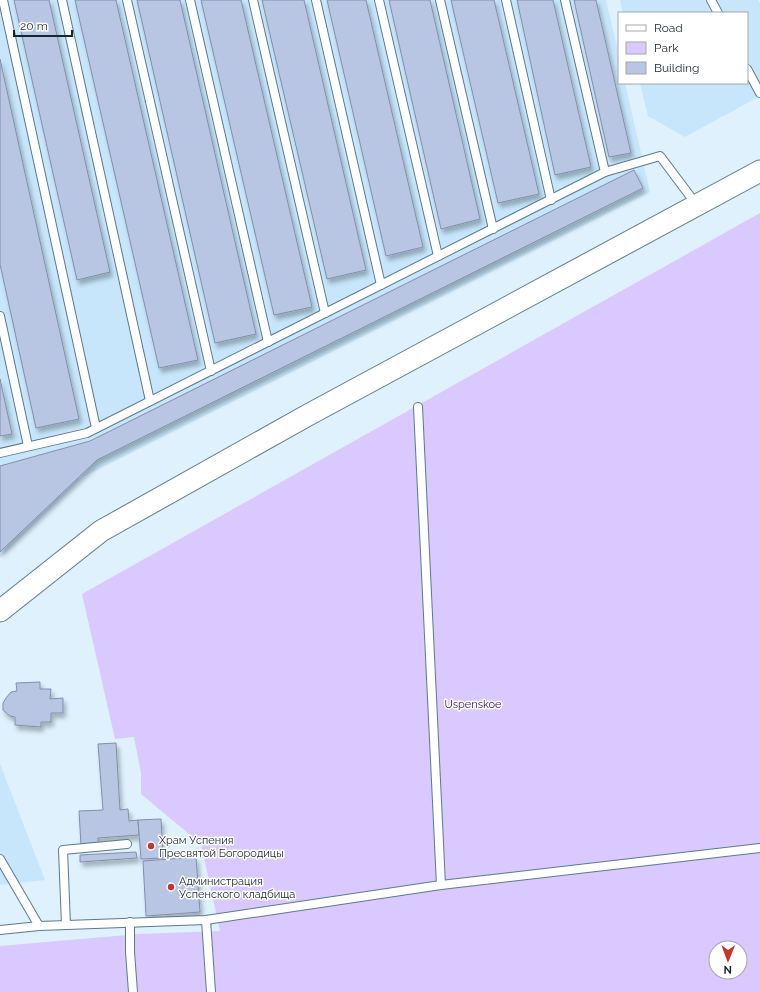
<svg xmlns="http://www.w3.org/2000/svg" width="760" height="992" font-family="Raleway,sans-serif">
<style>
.built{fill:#c7e6fb}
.green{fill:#d9c9fe;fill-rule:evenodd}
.building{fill:#b8c5e3;stroke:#838eab;filter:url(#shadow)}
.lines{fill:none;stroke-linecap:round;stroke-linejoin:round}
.lane-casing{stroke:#5c798c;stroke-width:10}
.secondary-casing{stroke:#5c798c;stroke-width:23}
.lane{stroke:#fff;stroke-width:8}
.secondary{stroke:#fff;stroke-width:21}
.poi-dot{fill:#c53829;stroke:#fff;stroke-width:1.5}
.labels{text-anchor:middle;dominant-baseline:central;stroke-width:3;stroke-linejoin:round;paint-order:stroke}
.park-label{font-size:11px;fill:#371661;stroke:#fff}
.poi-label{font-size:11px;fill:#1a262e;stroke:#fff;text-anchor:start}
</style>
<defs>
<filter id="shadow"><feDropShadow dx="2.5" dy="4.5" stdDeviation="2" flood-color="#0004"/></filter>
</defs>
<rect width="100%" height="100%" fill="#def1fd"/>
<g class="built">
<polygon points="0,0 606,0 619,56 619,83 625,83 650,192 83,477 0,558"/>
<polygon points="620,0 758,0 760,3 760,96 685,137 648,116 640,83 747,83 747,13 623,13"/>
<polygon points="0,764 45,880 0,885"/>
</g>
<path class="green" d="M760 213V992H0V946L139 934 220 931 201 844 141 794V773L134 737 115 739 82 594ZM716 948H740V972H716Z"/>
<g class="building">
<polygon points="14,0 49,0 110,272 77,280"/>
<polygon points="75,0 116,0 198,360 159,368"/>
<polygon points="137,0 180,0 256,334 215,343"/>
<polygon points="201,0 241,0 312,307 274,315"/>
<polygon points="262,0 304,0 366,270 327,279"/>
<polygon points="327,0 366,0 423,247 386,256"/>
<polygon points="389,0 430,0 480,219 441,229"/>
<polygon points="451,0 494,0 539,194 498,203"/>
<polygon points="517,0 553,0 591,167 555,175"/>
<polygon points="574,0 596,0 631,153 609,157"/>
<polygon points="0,59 79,419 36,428 0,264"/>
<polygon points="634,170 643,188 97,460 0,552 0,466 90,441"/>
<polygon points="0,379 12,434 0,436"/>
<polygon points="40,682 40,689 51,689 50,699 63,698 63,713 51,713 51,722 41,722 41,727 15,725 15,717 10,716 3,710 3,703 6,698 11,692 17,691 16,683"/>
<polygon points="116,743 120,810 128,809 129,821 138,820 139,835 98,838 98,844 81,845 79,811 103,810 98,744"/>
<polygon points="161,819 163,858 141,859 138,820"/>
<polygon points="136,852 137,858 80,862 80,855"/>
<polygon points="196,857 200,912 146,916 143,861"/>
</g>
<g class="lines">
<defs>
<g id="lane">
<polyline points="3,0 96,428"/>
<polyline points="62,0 150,401"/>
<polyline points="127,0 211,371"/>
<polyline points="190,0 268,342"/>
<polyline points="253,0 325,313"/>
<polyline points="316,0 381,285"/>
<polyline points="379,0 438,256"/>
<polyline points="440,0 493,229"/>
<polyline points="506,0 551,200"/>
<polyline points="711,0 718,13"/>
<polyline points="747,69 760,93"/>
<polyline points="605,172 660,156 696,204"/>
<polyline points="0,316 28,446"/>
<polyline points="418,407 441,885"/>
<polyline points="0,453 87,433 605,172 565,0"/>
<polyline points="0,859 39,926"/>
<polyline points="206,920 211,992"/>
<polyline points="130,922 130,952 133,992"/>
<polyline points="66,925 63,850 127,844"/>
<polyline points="0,930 39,926 206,920 441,885 760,848"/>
</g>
<polyline id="secondary" points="0,611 101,531 308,415 760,171"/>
</defs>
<use href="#lane" class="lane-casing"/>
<use href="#secondary" class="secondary-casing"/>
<use href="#lane" class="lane"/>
<use href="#secondary" class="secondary"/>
</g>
<g class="poi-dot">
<circle cx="151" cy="846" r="4"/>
<circle cx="171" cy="887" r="4"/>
</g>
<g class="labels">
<g class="park-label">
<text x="473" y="704">Uspenskoe</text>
</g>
<g class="poi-label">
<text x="159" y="840">Храм Успения<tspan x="159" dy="13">Пресвятой Богородицы</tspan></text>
<text x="179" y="881">Администрация<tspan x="179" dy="13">Успенского кладбища</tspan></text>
</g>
</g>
<rect x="618" y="12" width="130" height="72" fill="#ffffff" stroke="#a3a8ab"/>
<rect x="626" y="25" width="20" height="6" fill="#ffffff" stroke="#a3a8ab"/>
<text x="654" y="32" font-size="12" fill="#1a262e">Road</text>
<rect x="626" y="42" width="20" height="12" fill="#d9c9fe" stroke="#a3a8ab"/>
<text x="654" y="52" font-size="12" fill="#1a262e">Park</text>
<rect x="626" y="62" width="20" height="12" fill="#b8c5e3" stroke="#a3a8ab"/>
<text x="654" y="72" font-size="12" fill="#1a262e">Building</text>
<g transform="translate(728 960) rotate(181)"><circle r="19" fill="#ffffff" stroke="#a3a8ab"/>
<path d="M0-3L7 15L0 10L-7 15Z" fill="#c53829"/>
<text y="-6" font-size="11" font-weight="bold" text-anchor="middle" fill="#1a262e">N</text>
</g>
<path d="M14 30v6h58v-6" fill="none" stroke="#1a262e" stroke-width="2"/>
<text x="20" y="30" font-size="12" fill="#1a262e" stroke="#ffffff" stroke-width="3" paint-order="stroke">20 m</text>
</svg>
